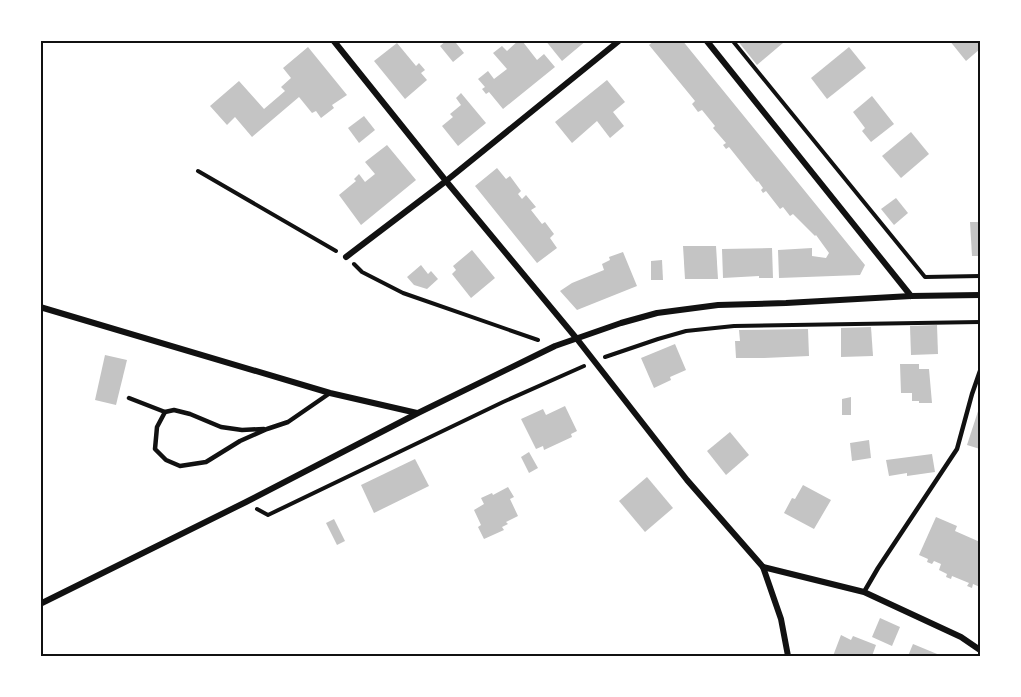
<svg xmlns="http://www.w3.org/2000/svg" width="1021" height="697" font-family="'Roboto Condensed',sans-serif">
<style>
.building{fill:#c4c4c4}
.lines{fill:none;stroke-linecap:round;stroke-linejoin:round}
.path{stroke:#111;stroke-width:4}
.service{stroke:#111;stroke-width:4.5}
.minor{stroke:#111;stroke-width:6}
.neatline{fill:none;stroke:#111;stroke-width:2}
</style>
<rect width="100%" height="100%" fill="#fff"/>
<g class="building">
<polygon points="447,40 459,40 456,43 464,53 453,62 440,46"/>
<polygon points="519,40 523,42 537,60 544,54 555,67 503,109 489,92 486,94 482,89 485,87 478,79 488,71 494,79 507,69 493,53 502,46 507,51"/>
<polygon points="545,40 587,40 562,61"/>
<polygon points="655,40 682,40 865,265 860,275 779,278 778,250 812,248 812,256 826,258 829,253 816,235 815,236 793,214 790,216 783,207 780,209 766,191 763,193 761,190 763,188 758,181 757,182 729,147 726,149 723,145 726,143 713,128 715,126 702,110 698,112 692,104 695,101 649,45"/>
<polygon points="737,40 781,40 783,43 757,65"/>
<polygon points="949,40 980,40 980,49 966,61"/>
<polygon points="397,43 416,66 419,63 425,70 421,73 427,80 405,99 374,61"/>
<polygon points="308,47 347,95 332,105 334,108 321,118 316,111 312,113 299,97 252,137 235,117 227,125 210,106 239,81 264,109 285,91 281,87 291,78 283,68"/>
<polygon points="849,47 866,68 827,99 811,78"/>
<polygon points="607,80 625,102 613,112 624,126 610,138 597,121 572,143 555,122"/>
<polygon points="461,93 486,123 458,146 442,126 453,117 450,114 461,105 456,98"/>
<polygon points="872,96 894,124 871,142 862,131 865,128 853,112"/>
<polygon points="364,116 375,130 359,143 348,128"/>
<polygon points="911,132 929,154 901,178 882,156"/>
<polygon points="387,145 416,180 361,225 339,195 356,181 354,179 359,174 365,182 375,174 365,162"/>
<polygon points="497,168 506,179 510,176 521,191 518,194 522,199 526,195 536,207 531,210 542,224 545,222 554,234 550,238 557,248 537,263 475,186"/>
<polygon points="896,198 908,213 894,225 881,209"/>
<polygon points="970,222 980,222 980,256 972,256"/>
<polygon points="683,246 716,246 718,279 685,279"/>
<polygon points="772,248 773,278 759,278 759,276 723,278 722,249"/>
<polygon points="472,250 495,278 471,298 452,274 456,270 453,266"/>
<polygon points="623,252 637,286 577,310 560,291 572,283 604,270 602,264 610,260 609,257"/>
<polygon points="662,260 663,280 651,280 651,261"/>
<polygon points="421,265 428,274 431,271 438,279 427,289 414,285 407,277"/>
<polygon points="937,325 938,354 911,355 910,326"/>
<polygon points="871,327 873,356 841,357 841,328"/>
<polygon points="808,329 809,356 764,358 736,358 735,341 740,341 739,330"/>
<polygon points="675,344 686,370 670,377 671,380 654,388 641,358"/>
<polygon points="105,355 127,360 116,405 95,400"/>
<polygon points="900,364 919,364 919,369 929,369 932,403 919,403 919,401 912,401 912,393 901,393"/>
<polygon points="851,397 851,415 842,415 842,399"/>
<polygon points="980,405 980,449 967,445"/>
<polygon points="565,406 577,431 571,434 572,437 544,450 543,446 536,449 521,419 543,409 546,415"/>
<polygon points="730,432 749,455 726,475 707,451"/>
<polygon points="869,440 871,458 852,461 850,443"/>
<polygon points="529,452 538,468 529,473 521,457"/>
<polygon points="932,454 935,472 907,476 907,473 889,476 886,460"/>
<polygon points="415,459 429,486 374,513 361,485"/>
<polygon points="647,477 673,508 645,532 619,501"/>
<polygon points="803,485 831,500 814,529 784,513 792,498 795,499"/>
<polygon points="508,487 514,497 510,499 518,516 506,522 508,524 502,527 504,530 484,539 478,527 481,525 474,510 484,504 481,498 492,493 493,495"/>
<polygon points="936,517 957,526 955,531 980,542 980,587 973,584 972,588 967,586 969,583 952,576 951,579 946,577 947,574 939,570 941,564 934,561 932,564 927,562 928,559 919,555"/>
<polygon points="334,519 345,541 337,545 326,523"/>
<polygon points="880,618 900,627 892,646 872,637"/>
<polygon points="841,635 851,640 853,636 876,645 872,656 833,656"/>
<polygon points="913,644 942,656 908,656"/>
</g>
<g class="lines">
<g class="path">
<polyline points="732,40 925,277 980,276"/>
<polyline points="198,171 336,251"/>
<polyline points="354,264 362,272 403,293 538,340"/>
<polyline points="605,357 658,339 686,331 734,326 980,322"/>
<polyline points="257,509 268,515 503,402 584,366"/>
</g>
<g class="service">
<polyline points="129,398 165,412 174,410 190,414 221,427 242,430 264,429"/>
<polyline points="165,412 157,427 155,449 166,460 180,466 206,462 240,441 267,429 288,422 330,393"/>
<polyline points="864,592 878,568 957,449 972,394 980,371"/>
</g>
<g class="minor">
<polyline points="333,40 446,181 577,339 687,480 763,567 781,619 788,656"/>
<polyline points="706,40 911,296"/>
<polyline points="346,257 446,181 620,40"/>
<polyline points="40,307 330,393 417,413"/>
<polyline points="763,567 864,592 961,637 980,650"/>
<polyline points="40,604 246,502 418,413 555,346 621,323 657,313 718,305 786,303 911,296 980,295"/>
</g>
</g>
<rect width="1021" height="697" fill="none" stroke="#ffffff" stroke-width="84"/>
<rect x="42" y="42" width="937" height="613" class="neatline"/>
</svg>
